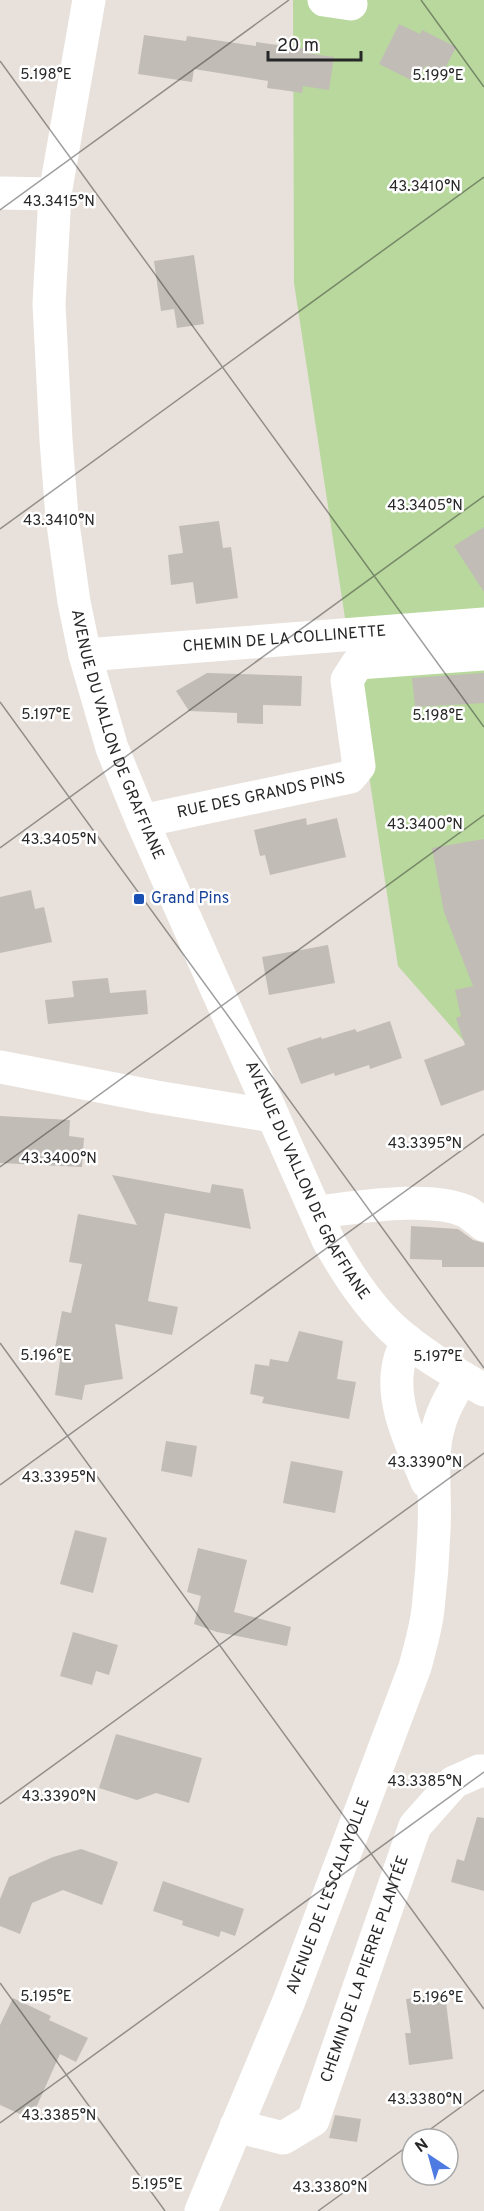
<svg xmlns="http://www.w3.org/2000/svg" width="484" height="2211" font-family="Overpass,sans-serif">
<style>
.green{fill:#b8d89d}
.building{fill:#c1bcb6}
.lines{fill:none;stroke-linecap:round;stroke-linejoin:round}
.minor{stroke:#fff;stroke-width:33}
.tertiary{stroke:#fff;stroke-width:33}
.ticks{fill:none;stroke:#272727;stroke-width:1.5;stroke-opacity:0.45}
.transit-dot{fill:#1a4fb4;stroke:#fff;stroke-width:2}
.labels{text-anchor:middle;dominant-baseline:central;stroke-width:5;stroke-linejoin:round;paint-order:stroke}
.street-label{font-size:16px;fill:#272727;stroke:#fff}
.transit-label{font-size:16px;fill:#164399;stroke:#fff;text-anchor:start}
.ticks-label{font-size:15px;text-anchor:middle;fill:#272727;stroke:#fff;stroke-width:5;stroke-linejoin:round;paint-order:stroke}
</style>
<rect width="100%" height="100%" fill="#e8e1db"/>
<polygon class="green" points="293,0 484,0 484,1064 398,966 294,283"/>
<g class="building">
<polygon points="399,24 420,34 422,30 456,47 442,75 425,66 417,83 379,64"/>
<polygon points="144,35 186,41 187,36 256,46 256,42 306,49 306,53 334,57 329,90 303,86 302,93 282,90 267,88 268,81 194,69 192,82 138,74"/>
<polygon points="194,255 204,324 177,328 174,309 161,311 154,261"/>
<polygon points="219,521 223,548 231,547 238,598 196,604 193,582 171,585 168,555 183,553 179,526"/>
<polygon points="484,527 484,592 454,546"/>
<polygon points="207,673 302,676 301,706 263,705 263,724 237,723 237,713 189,711 176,691"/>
<polygon points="484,673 484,703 415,707 412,678"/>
<polygon points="306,818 307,825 337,818 346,857 270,875 265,855 260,856 254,830"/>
<polygon points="484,839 484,1090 441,1106 424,1060 465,1045 456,1018 461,1016 455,990 473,986 444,912 432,848"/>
<polygon points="31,890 35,909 44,907 52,942 0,953 0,897"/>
<polygon points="328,945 335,983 269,995 262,957"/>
<polygon points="108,978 110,993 146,990 148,1014 48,1024 45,1000 74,997 72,981"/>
<polygon points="390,1021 402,1058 370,1069 369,1065 335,1076 334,1073 301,1084 287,1048 321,1037 322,1039 355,1029 357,1032"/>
<polygon points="0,1116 70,1120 69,1136 84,1138 82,1167 0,1163"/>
<polygon points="112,1175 210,1193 212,1184 243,1189 251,1229 165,1213 148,1301 178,1307 172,1335 115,1324 123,1379 85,1385 82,1400 55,1395 61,1354 54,1353 62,1311 71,1313 82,1264 69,1262 78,1214 137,1225"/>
<polygon points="411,1226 458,1229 473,1240 484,1243 484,1267 442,1267 442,1260 410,1259"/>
<polygon points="299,1331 343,1341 337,1379 356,1382 349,1419 262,1403 264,1397 250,1394 255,1364 269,1366 270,1359 288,1362"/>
<polygon points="166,1441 197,1446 192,1477 161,1471"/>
<polygon points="291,1461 343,1471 335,1513 283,1503"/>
<polygon points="75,1530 107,1538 93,1593 60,1584"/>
<polygon points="198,1548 247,1560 234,1612 291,1627 287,1646 217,1632 194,1624 201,1596 187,1592"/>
<polygon points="73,1632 118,1645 109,1675 96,1671 92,1685 60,1676"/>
<polygon points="116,1734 202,1758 189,1803 156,1793 137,1800 99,1788"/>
<polygon points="477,1817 484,1818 484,1891 451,1882 457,1859 464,1861"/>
<polygon points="81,1849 118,1862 102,1905 63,1890 32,1903 20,1934 0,1926 0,1899 9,1877 53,1857"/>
<polygon points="163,1881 244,1909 235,1936 221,1931 219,1937 182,1925 183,1921 153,1911"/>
<polygon points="445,1994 453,2059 409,2065 405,2033 411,2033 406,1999"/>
<polygon points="13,1998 51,2016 49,2020 88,2038 76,2062 60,2054 31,2119 0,2105 0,2025"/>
<polygon points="335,2115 361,2119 357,2142 329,2138"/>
</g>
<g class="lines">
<g class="minor">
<polyline points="324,0 351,4"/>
<polyline points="0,193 55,194"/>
<path id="s1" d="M85 655 484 624"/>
<path id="s2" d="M142 821 350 777 359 766 347 680 358 663 484 654"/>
<polyline points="0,1067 156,1097 273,1116"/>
<path d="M316 1212C356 1208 428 1195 465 1211 472 1214 478 1221 484 1225"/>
<path id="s3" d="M236 2126 283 2138 313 2120 415 1826 454 1782 479 1771H484"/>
</g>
<g class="tertiary">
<path id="s4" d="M89 0 55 194 49 304 56 440 62 517 74 602 85 655 112 748 142 821 329 1242C347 1273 366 1303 392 1328 419 1353 453 1372 484 1390"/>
<path d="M408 1341C405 1347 401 1353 400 1359 388 1399 412 1445 427 1482"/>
<path id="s5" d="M201 2211 289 2001 415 1667C420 1648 426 1628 428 1609 431 1583 433 1557 434 1531 437 1468 422 1434 463 1378"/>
</g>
</g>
<path class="ticks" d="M421 0 484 87M0 61 484 727M0 210 289 0M0 529 484 177M0 702 484 1368M0 848 484 496M0 1167 484 815M0 1343 484 2009M0 1485 484 1134M0 1804 484 1453M0 1983 165 2211M0 2123 484 1772M417 2139 484 2090M318 2211 412 2143"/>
<rect class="transit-dot" x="133" y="893" width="12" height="12" rx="3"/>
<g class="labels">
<g class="street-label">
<text stroke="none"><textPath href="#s1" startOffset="200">CHEMIN DE LA COLLINETTE</textPath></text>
<text stroke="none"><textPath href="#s4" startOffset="746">AVENUE DU VALLON DE GRAFFIANE</textPath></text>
<text stroke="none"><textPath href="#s2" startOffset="122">RUE DES GRANDS PINS</textPath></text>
<text stroke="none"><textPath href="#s4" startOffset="1232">AVENUE DU VALLON DE GRAFFIANE</textPath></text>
<text stroke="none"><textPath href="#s5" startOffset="340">AVENUE DE L'ESCALAYOLLE</textPath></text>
<text stroke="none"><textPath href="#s3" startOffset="243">CHEMIN DE LA PIERRE PLANTÉE</textPath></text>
</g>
<g class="transit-label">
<text x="151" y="899">Grand Pins</text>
</g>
</g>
<g class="ticks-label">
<text x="46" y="79">5.198°E</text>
<text x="438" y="80">5.199°E</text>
<text x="425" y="191">43.3410°N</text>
<text x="59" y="206">43.3415°N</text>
<text x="425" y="510">43.3405°N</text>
<text x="59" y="525">43.3410°N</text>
<text x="46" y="719">5.197°E</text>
<text x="438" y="720">5.198°E</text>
<text x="425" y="829">43.3400°N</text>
<text x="59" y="844">43.3405°N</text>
<text x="425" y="1148">43.3395°N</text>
<text x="59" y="1163">43.3400°N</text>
<text x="46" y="1360">5.196°E</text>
<text x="438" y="1361">5.197°E</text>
<text x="425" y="1467">43.3390°N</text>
<text x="59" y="1482">43.3395°N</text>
<text x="425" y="1786">43.3385°N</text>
<text x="59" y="1801">43.3390°N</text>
<text x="46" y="2001">5.195°E</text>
<text x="438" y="2002">5.196°E</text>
<text x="425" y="2104">43.3380°N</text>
<text x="59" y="2120">43.3385°N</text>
<text x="157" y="2189">5.195°E</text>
<text x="330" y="2192">43.3380°N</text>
</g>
<g transform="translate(430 2157) rotate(324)"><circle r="28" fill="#ffffff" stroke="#a9a9a9" stroke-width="1.5"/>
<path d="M0-4.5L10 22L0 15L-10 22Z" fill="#4e7be2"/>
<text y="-9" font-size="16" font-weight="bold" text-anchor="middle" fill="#272727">N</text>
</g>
<path d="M268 51v9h93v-9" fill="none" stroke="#272727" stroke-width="3"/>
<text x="277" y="51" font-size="18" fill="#272727" stroke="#ffffff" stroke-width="4.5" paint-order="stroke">20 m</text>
</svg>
